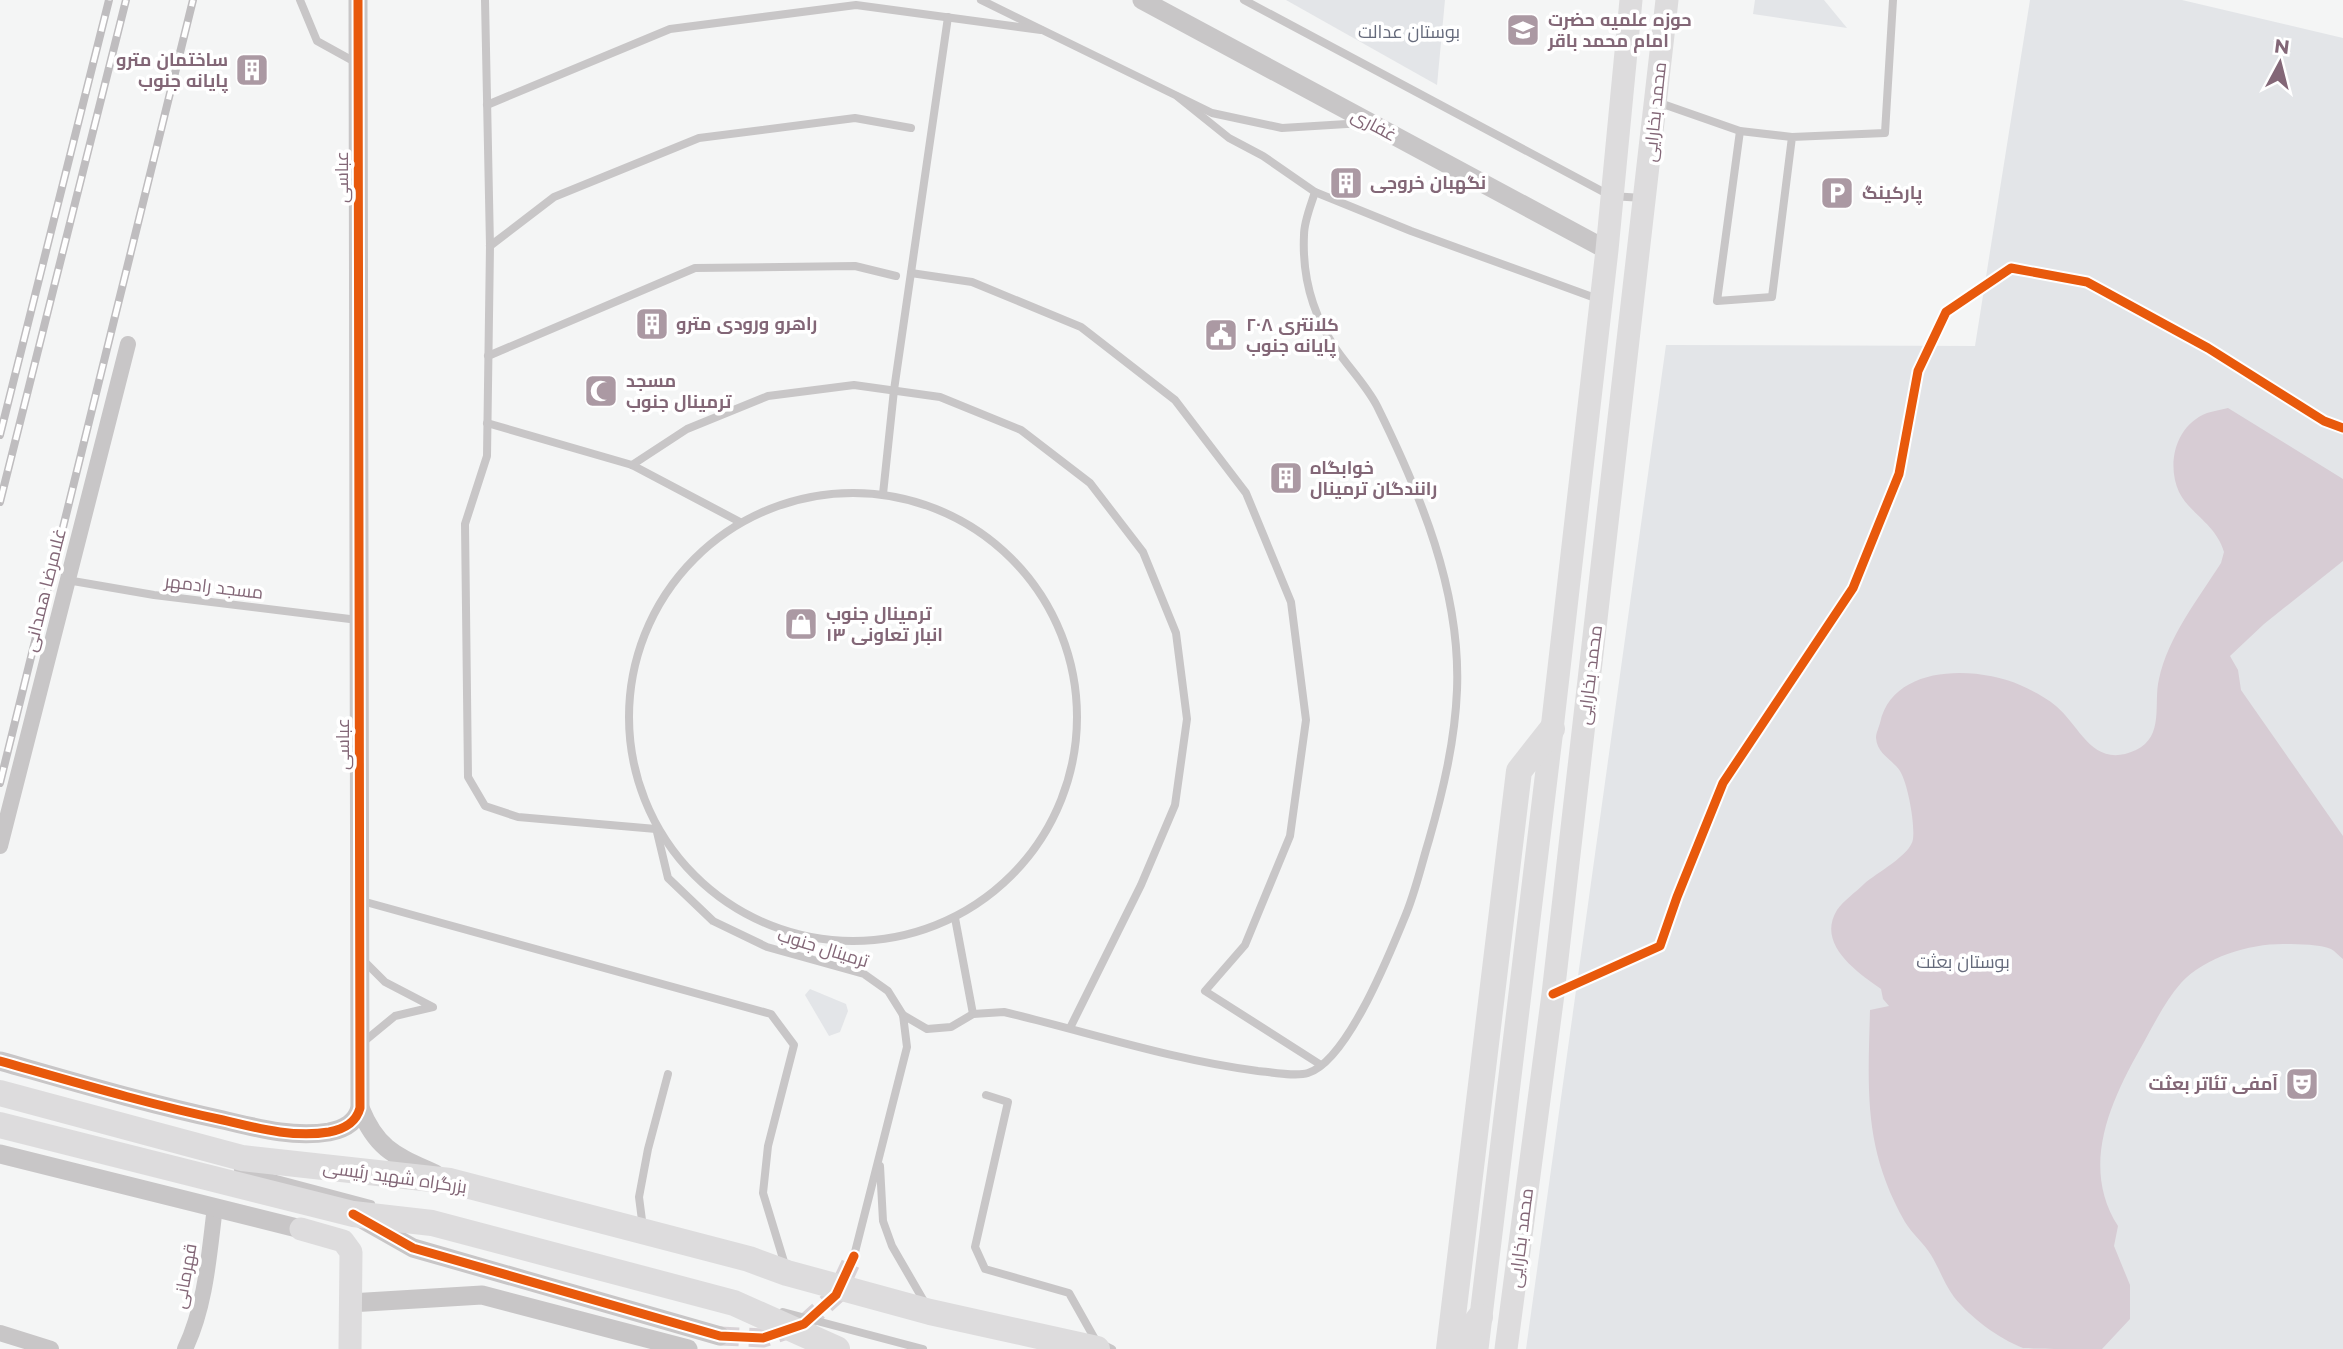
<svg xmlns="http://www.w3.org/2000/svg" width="2343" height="1349" font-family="Montserrat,Cairo,sans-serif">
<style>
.green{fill:#e3e5e8}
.water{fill:#d7ccd4}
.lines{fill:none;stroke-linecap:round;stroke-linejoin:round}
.tertiary-tunnel{stroke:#d8d2d6;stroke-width:19;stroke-dasharray:19 10;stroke-linecap:butt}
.service{stroke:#c8c6c7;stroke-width:8}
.minor{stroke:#c8c6c7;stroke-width:16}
.tertiary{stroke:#c8c6c7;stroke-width:19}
.secondary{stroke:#dddcdd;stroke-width:23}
.trunk{stroke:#dddcdd;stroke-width:26}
.rail-casing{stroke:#bfbdbf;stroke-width:8}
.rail{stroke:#fff;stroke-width:5;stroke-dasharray:16;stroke-linecap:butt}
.cycleway-casing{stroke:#fff;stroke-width:13}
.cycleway{stroke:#e8590c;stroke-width:9}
.labels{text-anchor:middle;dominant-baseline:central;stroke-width:7;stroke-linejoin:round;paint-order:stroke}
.poi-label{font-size:18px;font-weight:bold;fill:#836777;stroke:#fff;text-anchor:start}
.park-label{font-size:18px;fill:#656a7b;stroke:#fff}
.street-label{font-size:18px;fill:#836777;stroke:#fff}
</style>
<rect width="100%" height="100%" fill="#f4f5f5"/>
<g class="green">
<polygon points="1286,0 1445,0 1437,85"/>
<polygon points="1755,0 1824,0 1847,28 1753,14"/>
<polygon points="2030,0 2182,0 2343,38 2343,1349 1526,1349 1666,345 1975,346"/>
<polygon points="810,989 846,1004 848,1011 840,1032 829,1036 805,995"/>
</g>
<path class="water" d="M2228 408 2343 479V561L2264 624 2230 656 2238 670 2241 690 2343 836V959C2339 956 2335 951 2331 949 2320 944 2295 944 2283 944 2249 944 2205 957 2181 983 2166 1000 2155 1022 2144 1042 2112 1098 2079 1165 2118 1226L2114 1246 2130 1285V1319L2102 1349C2086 1349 2036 1349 2023 1348 1998 1338 1971 1318 1954 1297 1945 1285 1939 1268 1931 1255 1924 1243 1912 1234 1905 1222 1863 1148 1868 1090 1870 1010L1889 1006 1883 999 1881 989C1857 972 1816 944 1837 910 1843 901 1856 892 1864 884 1876 873 1911 855 1913 839 1915 824 1908 784 1900 771 1893 760 1877 754 1876 738 1876 733 1879 727 1880 723 1893 664 1976 666 2020 685 2033 691 2045 697 2056 706 2081 727 2093 770 2136 750 2165 736 2153 703 2159 679 2168 637 2198 599 2221 563L2224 552C2216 524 2189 513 2179 492 2166 463 2176 425 2207 413 2213 411 2221 410 2228 408Z"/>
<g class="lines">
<polyline class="tertiary-tunnel" points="720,1336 763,1338 804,1324 836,1295 854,1256"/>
<g class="service">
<polyline points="300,0 317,41 355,62"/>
<polyline points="485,0 490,246 487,456 465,524 468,777 485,806 518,817 656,829"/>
<polyline points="981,0 1212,113 1282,128 1363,123"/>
<polyline points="1244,0 1611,196 1643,198"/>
<polyline points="1178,97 1229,138 1263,156 1315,192 1411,231 1598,299"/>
<polyline points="1657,102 1740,131 1792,137"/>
<polyline points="487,105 670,29 856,5 1041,30"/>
<polyline points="1740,131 1717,301 1772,297 1792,137 1885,133 1893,0"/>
<polyline points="490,246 554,197 699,138 855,118 911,128"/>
<polyline points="911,273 972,282 1081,327 1175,400 1246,493 1291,602 1306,720 1290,836 1245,945 1205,991 1321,1065"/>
<polyline points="488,356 695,268 855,266 896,276"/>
<polyline points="487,423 632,465 740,522"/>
<polyline points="632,465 687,429 768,396 854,385 940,397 1021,430 1090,483 1143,552 1176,633 1187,719 1175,805 1141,885 1070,1028"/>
<circle cx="853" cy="717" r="224"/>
<polyline points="883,494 894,390 948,17"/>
<polyline points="67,580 154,595 358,620"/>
<polyline points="657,832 668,878 713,921 767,947 864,974 888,991 903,1015 907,1047 854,1256"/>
<polyline points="362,901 771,1014 794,1045 768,1146 763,1193 785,1265"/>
<polyline points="955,918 973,1014"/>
<path d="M903 1015 927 1029 951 1027 973 1014 1004 1012C1088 1032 1172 1060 1258 1071 1271 1072 1296 1077 1308 1073 1347 1061 1389 955 1404 919 1415 894 1421 866 1429 840 1443 791 1455 741 1457 690 1461 591 1420 493 1377 406 1366 385 1349 368 1336 349 1312 314 1302 277 1304 235 1304 221 1311 205 1315 192"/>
<polyline points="361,1044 395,1016 433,1007 385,982 363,960"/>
<polyline points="986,1095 1008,1102 975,1247 985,1269 1069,1293 1096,1341 1112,1349"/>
<polyline points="880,1166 883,1221 892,1246 925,1303"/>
<polyline points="238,1169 371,1204"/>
<polyline points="643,1228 639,1197 648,1149 668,1074"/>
<polyline points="783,1312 923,1349"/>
</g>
<g class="minor">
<polyline points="0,846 128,344"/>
<polyline points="0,1333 51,1349"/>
<path d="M185 1349C206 1305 209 1254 215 1207"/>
</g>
<g class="tertiary">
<polyline points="1142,0 1607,250"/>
<path d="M0 1061C74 1082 148 1104 223 1120 257 1128 293 1138 329 1132 344 1129 356 1123 360 1108L358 0"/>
<path d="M360 1108C377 1150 396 1156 435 1174"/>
<polyline points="0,1154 301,1229"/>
<polyline points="360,1218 413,1248 720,1336"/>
<polyline points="350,1303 482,1295 688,1349"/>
</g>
<g class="secondary">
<polyline points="301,1229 343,1241 351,1252 350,1349"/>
<polyline points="1477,1349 1552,729 1607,250 1631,0"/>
<polyline points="1506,1349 1553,994 1667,0"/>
</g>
<g class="trunk">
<polyline points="0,1093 242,1158 450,1181 749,1259 787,1273 930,1312 1097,1349"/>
<polyline points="0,1125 353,1214 432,1223 734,1303 837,1349"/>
<polyline points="1449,1349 1519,771 1552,729"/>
<polyline points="1456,1349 1480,1317"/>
</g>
<defs>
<g id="rail">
<polyline points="0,435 109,0"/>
<polyline points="0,502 126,0"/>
<polyline points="0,783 193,0"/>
</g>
</defs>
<use href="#rail" class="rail-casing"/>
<use href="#rail" class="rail"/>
<defs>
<g id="cycleway">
<polyline points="1553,994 1660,946 1677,897 1723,783 1853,588 1899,474 1918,371 1946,312 2011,268 2087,282 2208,348 2324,421 2343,428"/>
<path d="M0 1061C74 1082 148 1104 223 1120 257 1128 293 1138 329 1132 344 1129 356 1123 360 1108L358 0"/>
<polyline points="353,1214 413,1248 720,1336 763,1338 804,1324 836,1295 854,1256"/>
</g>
</defs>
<use href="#cycleway" class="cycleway-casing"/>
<use href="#cycleway" class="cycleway"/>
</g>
<defs>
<symbol id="university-square" viewBox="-11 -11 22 22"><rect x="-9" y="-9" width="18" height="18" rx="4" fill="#ab99a3" stroke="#fff"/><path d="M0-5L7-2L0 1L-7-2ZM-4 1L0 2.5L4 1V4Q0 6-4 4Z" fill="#fff"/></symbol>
<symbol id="building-square" viewBox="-11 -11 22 22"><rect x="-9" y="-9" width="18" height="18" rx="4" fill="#ab99a3" stroke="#fff"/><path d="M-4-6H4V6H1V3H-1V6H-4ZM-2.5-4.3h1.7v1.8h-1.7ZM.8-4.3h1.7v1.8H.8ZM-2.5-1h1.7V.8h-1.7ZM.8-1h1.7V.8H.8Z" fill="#fff"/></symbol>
<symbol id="parking-square" viewBox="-11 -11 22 22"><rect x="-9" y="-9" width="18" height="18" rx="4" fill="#ab99a3" stroke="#fff"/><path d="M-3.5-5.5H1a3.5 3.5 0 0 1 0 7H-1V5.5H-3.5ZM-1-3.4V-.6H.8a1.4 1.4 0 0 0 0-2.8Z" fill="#fff"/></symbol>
<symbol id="civic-square" viewBox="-11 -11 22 22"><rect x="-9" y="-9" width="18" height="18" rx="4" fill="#ab99a3" stroke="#fff"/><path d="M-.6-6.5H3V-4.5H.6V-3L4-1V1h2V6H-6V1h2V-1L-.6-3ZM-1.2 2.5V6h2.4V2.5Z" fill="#fff"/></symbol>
<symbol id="mosque-square" viewBox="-11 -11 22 22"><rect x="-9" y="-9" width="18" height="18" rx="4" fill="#ab99a3" stroke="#fff"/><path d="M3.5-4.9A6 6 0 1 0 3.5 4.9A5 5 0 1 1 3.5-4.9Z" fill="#fff"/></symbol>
<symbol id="shop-square" viewBox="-11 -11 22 22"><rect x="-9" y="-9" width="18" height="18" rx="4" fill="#ab99a3" stroke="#fff"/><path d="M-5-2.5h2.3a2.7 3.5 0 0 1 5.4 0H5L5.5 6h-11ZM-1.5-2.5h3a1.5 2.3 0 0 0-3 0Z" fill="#fff"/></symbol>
<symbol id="theatre-square" viewBox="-11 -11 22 22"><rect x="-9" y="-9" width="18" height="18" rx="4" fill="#ab99a3" stroke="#fff"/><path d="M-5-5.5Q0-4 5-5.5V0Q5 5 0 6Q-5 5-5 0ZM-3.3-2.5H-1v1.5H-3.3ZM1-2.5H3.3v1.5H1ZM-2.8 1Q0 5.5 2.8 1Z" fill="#fff"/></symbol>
</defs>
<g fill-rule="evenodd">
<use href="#university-square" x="1504" y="11" width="38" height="38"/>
<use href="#building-square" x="233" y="51" width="38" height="38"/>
<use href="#building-square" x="1327" y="164" width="38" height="38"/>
<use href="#parking-square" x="1818" y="174" width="38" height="38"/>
<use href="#building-square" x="633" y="305" width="38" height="38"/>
<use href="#civic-square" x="1202" y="316" width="38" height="38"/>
<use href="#mosque-square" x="582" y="372" width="38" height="38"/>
<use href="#building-square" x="1267" y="459" width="38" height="38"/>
<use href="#shop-square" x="782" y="605" width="38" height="38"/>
<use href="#theatre-square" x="2283" y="1065" width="38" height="38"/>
</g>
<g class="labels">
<g class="poi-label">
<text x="1548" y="20">حوزه علمیه حضرت<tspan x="1548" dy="21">امام محمد باقر</tspan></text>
<text x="228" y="60" text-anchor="end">ساختمان مترو<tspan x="228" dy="21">پایانه جنوب</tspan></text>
<text x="1370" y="183">نگهبان خروجی</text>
<text x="1862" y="193">پارکینگ</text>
<text x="676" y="324">راهرو ورودی مترو</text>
<text x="1246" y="325">کلانتری ۲۰۸<tspan x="1246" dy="21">پایانه جنوب</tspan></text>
<text x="626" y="381">مسجد<tspan x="626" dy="21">ترمینال جنوب</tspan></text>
<text x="1310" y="468">خوابگاه<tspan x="1310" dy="21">رانندگان ترمینال</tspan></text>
<text x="826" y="614">ترمینال جنوب<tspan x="826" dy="21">انبار تعاونی ۱۳</tspan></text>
<text x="2278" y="1084" text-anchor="end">آمفی تئاتر بعثت</text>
</g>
<g class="park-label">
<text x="1409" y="32">بوستان عدالت</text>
<text x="1963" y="962">بوستان بعثت</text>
</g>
<g class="street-label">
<text transform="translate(1655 112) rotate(-84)">محمد بخارایی</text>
<text transform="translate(1374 125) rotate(28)">غفاری</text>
<text transform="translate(342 177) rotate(-90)">عباسی</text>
<text transform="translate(214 587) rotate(7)">مسجد رادمهر</text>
<text transform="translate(45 590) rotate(-76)">غلامرضا همدانی</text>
<text transform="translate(1590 675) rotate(-83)">محمد بخارایی</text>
<text transform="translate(343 744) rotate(-90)">عباسی</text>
<text transform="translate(823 948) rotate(17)">ترمینال جنوب</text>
<text transform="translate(395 1177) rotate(8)">بزرگراه شهید رئیسی</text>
<text transform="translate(1521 1238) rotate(-83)">محمد بخارایی</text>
<text transform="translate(185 1276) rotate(-80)">قهرمانی</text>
</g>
</g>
<g transform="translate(2280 63) rotate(7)" stroke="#ffffff" stroke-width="5" paint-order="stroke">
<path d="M0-5L12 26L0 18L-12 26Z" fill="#836777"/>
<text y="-10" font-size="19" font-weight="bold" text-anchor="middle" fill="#836777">N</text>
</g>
</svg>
